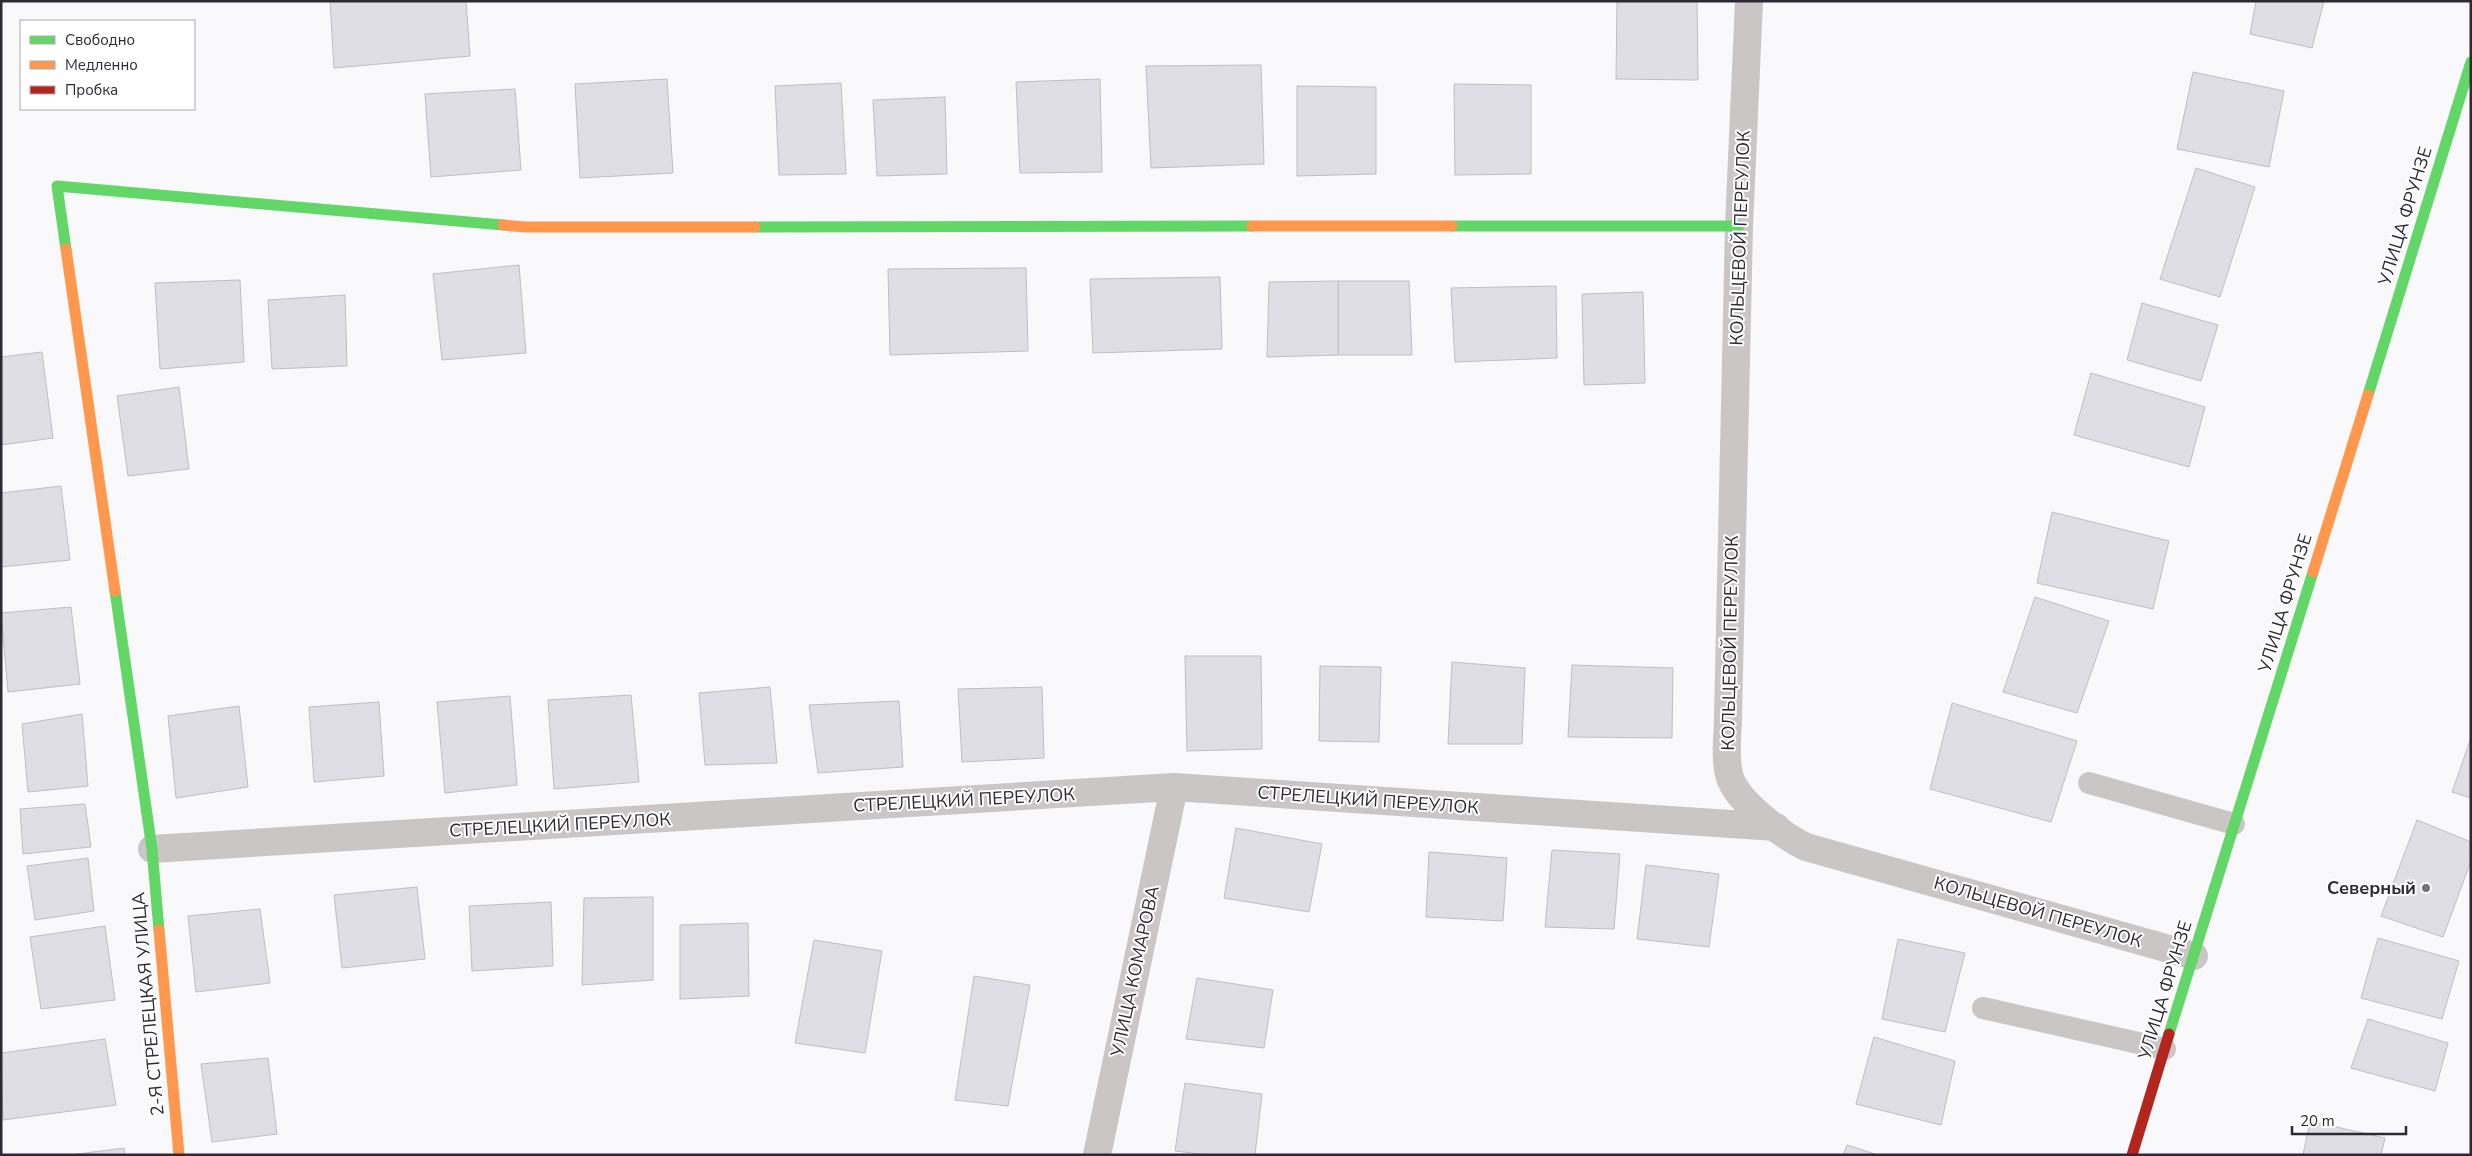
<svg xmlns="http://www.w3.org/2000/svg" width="2472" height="1156" font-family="'Nunito Sans',sans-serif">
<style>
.building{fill:#e0dee5;stroke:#bfbec4}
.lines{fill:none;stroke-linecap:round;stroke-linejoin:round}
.lane{stroke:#c9c6c5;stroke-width:22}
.street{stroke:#c9c6c5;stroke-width:28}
.fast{stroke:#63d668;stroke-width:11}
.slow{stroke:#ff974d;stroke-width:11}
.jam{stroke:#b3261e;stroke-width:11}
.poi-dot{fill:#74727a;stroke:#fff;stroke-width:2}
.labels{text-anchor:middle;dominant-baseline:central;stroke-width:4;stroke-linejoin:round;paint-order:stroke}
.street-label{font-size:18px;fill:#2d2a35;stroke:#fff}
.poi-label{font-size:18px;font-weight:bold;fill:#2d2a35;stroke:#fff;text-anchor:end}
</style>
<rect width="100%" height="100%" fill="#f9f8fb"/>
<g class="building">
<polygon points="330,1 466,1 470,56 334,68"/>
<polygon points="1617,1 1697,1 1698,80 1616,79"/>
<polygon points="2256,1 2324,1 2312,48 2250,34"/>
<polygon points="1261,65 1264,164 1151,168 1146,66"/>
<polygon points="2193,72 2284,91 2269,167 2177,149"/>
<polygon points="667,79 673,173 580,178 575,84"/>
<polygon points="1100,79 1102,172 1020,173 1016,82"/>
<polygon points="841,83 846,174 779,175 775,86"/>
<polygon points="1454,84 1531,85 1531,174 1455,175"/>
<polygon points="1297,86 1376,87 1376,174 1297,176"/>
<polygon points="515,89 521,170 431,177 425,94"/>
<polygon points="945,97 947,174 877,176 873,100"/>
<polygon points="2196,168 2255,187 2220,297 2160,279"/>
<polygon points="519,265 526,353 442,360 433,274"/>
<polygon points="1026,268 1028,351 890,355 888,269"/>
<polygon points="1220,277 1222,349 1093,353 1090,279"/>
<polygon points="240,280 244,362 160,369 155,283"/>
<polygon points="1338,281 1409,281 1412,355 1338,355"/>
<polygon points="1338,281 1338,355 1267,357 1269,282"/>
<polygon points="1556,286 1557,358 1455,362 1451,288"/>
<polygon points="1643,292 1645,383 1584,385 1582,294"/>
<polygon points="345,295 347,366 272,369 268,300"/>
<polygon points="2142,303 2218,325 2201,381 2127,360"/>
<polygon points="42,352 53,438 1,445 1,357"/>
<polygon points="2091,373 2205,407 2189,467 2074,435"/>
<polygon points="179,387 189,469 128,476 117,396"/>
<polygon points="61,486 70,560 1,567 1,493"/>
<polygon points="2052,512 2169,541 2153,609 2037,583"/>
<polygon points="2035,597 2109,621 2077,713 2003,692"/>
<polygon points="71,607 80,684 8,692 1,613"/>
<polygon points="1185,656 1261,656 1262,749 1187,751"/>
<polygon points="1452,662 1525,668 1522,744 1448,744"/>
<polygon points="1572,665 1673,668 1672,738 1568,737"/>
<polygon points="1320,666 1381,667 1379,742 1319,741"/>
<polygon points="770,687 777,763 705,765 699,693"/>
<polygon points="1042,687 1044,758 962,762 958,689"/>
<polygon points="631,695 639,782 554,789 548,700"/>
<polygon points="510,696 517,785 445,793 437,702"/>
<polygon points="899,701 903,767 818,773 809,705"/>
<polygon points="379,702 384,776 314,782 309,707"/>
<polygon points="1952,703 2077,741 2051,822 1930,789"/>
<polygon points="239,706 248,787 176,798 168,716"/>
<polygon points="82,714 88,786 28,792 22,724"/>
<polygon points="2471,738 2471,798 2452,792"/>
<polygon points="85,804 91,847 23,854 20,809"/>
<polygon points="2417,820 2471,842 2471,861 2443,937 2381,916"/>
<polygon points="1236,828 1322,844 1309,912 1224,898"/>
<polygon points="1552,850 1620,854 1614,929 1545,927"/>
<polygon points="1429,852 1507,858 1503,921 1426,917"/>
<polygon points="88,858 94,911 35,920 27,866"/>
<polygon points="1646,865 1719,874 1709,947 1637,939"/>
<polygon points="417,887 425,959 342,968 334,895"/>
<polygon points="653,897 653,980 582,985 584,898"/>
<polygon points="551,902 553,966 472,971 469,906"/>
<polygon points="260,909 270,983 196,992 188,916"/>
<polygon points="748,923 749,996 680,999 680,925"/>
<polygon points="105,926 115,1000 41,1009 30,937"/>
<polygon points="2378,938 2459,961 2442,1019 2361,998"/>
<polygon points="1898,939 1965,953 1945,1032 1882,1019"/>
<polygon points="814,940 882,951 865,1053 795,1043"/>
<polygon points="974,976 1030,985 1008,1106 955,1100"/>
<polygon points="1197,978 1273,990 1264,1048 1186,1039"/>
<polygon points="2368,1019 2448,1043 2435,1091 2351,1068"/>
<polygon points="1874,1037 1955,1061 1941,1125 1856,1104"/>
<polygon points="105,1039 116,1105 3,1120 1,1053"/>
<polygon points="268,1058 277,1134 212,1142 201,1064"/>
<polygon points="1185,1083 1262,1094 1255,1155 1208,1155 1175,1151"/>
<polygon points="2310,1121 2385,1138 2381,1155 2303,1155"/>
<polygon points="1847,1145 1878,1155 1843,1155"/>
<polygon points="124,1148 125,1155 70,1155"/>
</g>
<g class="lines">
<g class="lane">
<polyline points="2089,783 2234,824"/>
<polyline points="1983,1008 2165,1049"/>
</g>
<g class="street">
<path d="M1749 1 1739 226 1728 716C1728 735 1724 759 1730 778 1739 803 1783 836 1806 847L2194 956"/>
<polyline points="152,849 1174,787 1776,827"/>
<polyline points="1097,1155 1174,787"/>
</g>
<g class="fast">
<polyline points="1452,226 1739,226"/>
<polyline points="755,227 1252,226"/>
<polyline points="66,249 57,186 503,225"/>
<polyline points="2368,395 2471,62"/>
<polyline points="115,591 152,849 159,930"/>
<polyline points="2169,1034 2313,572"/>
</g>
<g class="slow">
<polyline points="503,225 525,227 755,227"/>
<polyline points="1252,226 1452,226"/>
<polyline points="66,249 115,591"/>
<polyline points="2313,572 2368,395"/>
<polyline points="159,930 179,1155"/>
</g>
<polyline class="jam" points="2132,1155 2169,1034"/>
</g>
<circle class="poi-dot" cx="2426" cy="888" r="5"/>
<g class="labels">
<g class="street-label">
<text transform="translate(2405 216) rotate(-73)">УЛИЦА ФРУНЗЕ</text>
<text transform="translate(1740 238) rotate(-88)">КОЛЬЦЕВОЙ ПЕРЕУЛОК</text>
<text transform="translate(2285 603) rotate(-73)">УЛИЦА ФРУНЗЕ</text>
<text transform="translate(1730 643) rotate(-89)">КОЛЬЦЕВОЙ ПЕРЕУЛОК</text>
<text transform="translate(964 800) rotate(-3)">СТРЕЛЕЦКИЙ ПЕРЕУЛОК</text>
<text transform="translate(1368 800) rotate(4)">СТРЕЛЕЦКИЙ ПЕРЕУЛОК</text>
<text transform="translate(560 825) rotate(-3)">СТРЕЛЕЦКИЙ ПЕРЕУЛОК</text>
<text transform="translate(2038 912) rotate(16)">КОЛЬЦЕВОЙ ПЕРЕУЛОК</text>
<text transform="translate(1135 971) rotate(-78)">УЛИЦА КОМАРОВА</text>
<text transform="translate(2165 990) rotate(-73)">УЛИЦА ФРУНЗЕ</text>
<text transform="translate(148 1004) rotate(-95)">2-Я СТРЕЛЕЦКАЯ УЛИЦА</text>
</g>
<g class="poi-label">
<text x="2416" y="888">Северный</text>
</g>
</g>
<rect width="2472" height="1156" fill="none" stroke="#2d2a35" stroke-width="5"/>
<rect x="20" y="20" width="175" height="90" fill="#ffffff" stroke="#abaaae"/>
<rect x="30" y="36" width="25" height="8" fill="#63d668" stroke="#abaaae"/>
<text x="65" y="45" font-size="15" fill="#2d2a35">Свободно</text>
<rect x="30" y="61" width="25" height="8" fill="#ff974d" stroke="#abaaae"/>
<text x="65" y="70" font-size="15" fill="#2d2a35">Медленно</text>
<rect x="30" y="86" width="25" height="8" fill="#b3261e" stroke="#abaaae"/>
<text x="65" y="95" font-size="15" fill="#2d2a35">Пробка</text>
<path d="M2292 1126v8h114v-8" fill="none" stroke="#2d2a35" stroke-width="2.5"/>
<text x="2300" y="1126" font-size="15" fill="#2d2a35" stroke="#ffffff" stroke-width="4" paint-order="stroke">20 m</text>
</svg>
